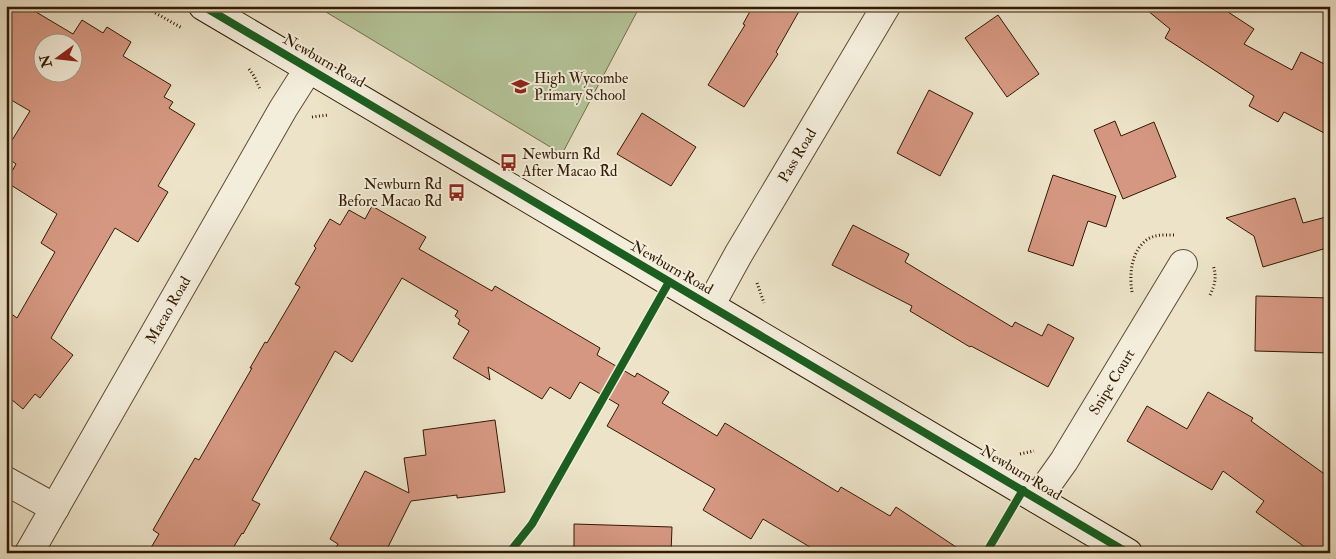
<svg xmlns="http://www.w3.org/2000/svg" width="1336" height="559" font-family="'IM FELL Double Pica',serif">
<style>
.green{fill:#b4c498;stroke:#746f4d}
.building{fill:#d59781;stroke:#331a02;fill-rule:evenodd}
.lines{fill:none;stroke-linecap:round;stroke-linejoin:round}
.street-casing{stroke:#614c34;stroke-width:30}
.secondary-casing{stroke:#331a02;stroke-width:30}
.path{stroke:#331a02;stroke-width:3;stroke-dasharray:1 2.5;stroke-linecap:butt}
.street{stroke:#f3eddb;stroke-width:28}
.secondary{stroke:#f3eddb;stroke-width:28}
.cycleway-casing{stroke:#f3eddb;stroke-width:11}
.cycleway{stroke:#1b5e20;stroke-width:8}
.labels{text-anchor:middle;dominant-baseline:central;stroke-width:4;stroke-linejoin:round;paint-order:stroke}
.street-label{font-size:15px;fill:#331a02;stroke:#f3eddb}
.poi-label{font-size:15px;fill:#331a02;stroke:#f3eddb;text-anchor:start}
</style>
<rect width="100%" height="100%" fill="#ece3c8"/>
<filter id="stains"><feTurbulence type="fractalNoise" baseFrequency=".004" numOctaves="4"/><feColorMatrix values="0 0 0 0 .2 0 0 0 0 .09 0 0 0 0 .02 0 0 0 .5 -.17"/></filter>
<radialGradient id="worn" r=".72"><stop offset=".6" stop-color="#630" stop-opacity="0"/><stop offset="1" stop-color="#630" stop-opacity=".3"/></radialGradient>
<polygon class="green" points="316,6 640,6 562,154"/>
<g class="building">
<path d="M6 6H26L73 34 82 20 103 33 107 27 131 42 123 56 171 85 164 97 173 102 169 108 195 124 158 186 168 192 138 242 115 228 51 338 73 355 40 398 35 394 23 409 6 395V310L17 318 55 252 41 243 57 214 6 182 16 164 6 157V150L30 111 6 97ZM42 42H72V72H42Z"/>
<polygon points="753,6 802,6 776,52 778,54 744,107 708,85 745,25 743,24"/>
<polygon points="1142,6 1219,6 1254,29 1244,44 1292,70 1301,52 1330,67 1330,136 1284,112 1278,122 1249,106 1254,96 1165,38 1170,29"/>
<polygon points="998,15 1039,74 1007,97 965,38"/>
<polygon points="929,90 973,113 940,176 897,153"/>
<polygon points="642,113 696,147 671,186 617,154"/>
<polygon points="1115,121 1121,136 1154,122 1176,177 1123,199 1094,130"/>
<polygon points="1053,175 1116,196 1106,227 1088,221 1073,266 1028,251"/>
<polygon points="1295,198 1303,223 1330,216 1330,247 1263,267 1254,236 1226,218"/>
<polygon points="372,206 426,237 419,249 492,291 495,286 600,348 597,355 635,377 637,373 669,392 662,403 717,436 725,423 838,492 841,487 890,516 896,507 965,553 820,553 763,519 751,539 703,510 715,489 607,426 619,405 580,382 570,399 550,387 542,399 488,367 490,380 453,358 469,331 458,324 460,320 455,316 458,311 402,278 352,362 335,351 252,500 260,504 243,534 242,533 230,553 148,553 159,534 153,530 168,504 195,458 199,460 252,368 250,368 265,342 267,343 300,287 295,284 316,248 314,246 330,219 340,225 349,210 365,219"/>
<polygon points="853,225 909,254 905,262 1012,327 1015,322 1042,336 1048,324 1074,338 1048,387 971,346 970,347 910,311 912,306 832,265"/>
<polygon points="1256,296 1330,298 1330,353 1255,351"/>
<polygon points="1208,392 1253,418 1251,421 1330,478 1330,553 1313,553 1256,512 1264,501 1223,471 1212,490 1127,441 1147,406 1187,429"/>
<polygon points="495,420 505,492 457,498 457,495 411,501 385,553 333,553 338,544 330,539 365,471 409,493 404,458 426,455 423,430"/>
<polygon points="574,524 672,527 671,553 574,553"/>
</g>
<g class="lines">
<defs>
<g id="street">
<path id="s1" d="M710 306 738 255 886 6"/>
<polyline points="6,481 55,508"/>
<path id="s2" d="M1037 499 1064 461 1183 264"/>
<path id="s3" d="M29 553 283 109 309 68"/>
</g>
<polyline id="secondary" points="203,6 1128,553"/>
</defs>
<use href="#street" class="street-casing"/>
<use href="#secondary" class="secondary-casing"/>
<g class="path">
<polyline points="143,6 182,28"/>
<polyline points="249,69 254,76 260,89"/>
<polyline points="312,117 328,115"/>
<polyline points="757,283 764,303"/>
<path d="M1132 292C1129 275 1131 250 1148 239 1156 234 1166 235 1175 235"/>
<path d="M1210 295C1215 285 1217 276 1213 265"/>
<polyline points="1020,454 1034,451"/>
</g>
<use href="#street" class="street"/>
<use href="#secondary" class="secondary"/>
<defs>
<g id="cycleway">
<polyline points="203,6 1128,553"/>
<polyline points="509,553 532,524 669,282"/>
<polyline points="986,553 1023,490"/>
</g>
</defs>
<use href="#cycleway" class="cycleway-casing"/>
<use href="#cycleway" class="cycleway"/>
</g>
<defs>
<symbol id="school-bare" viewBox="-9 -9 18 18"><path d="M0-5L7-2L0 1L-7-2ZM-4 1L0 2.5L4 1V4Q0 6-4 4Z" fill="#8f2418" stroke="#f3eddb" stroke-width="2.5" paint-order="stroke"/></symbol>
<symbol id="bus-bare" viewBox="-9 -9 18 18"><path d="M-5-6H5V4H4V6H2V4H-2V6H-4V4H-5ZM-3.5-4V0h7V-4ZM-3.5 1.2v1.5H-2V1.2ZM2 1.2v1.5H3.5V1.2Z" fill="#8f2418" stroke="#f3eddb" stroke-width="2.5" paint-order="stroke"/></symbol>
</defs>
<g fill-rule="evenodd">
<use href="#school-bare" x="508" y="74" width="25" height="25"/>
<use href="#bus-bare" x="496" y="150" width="25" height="25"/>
<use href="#bus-bare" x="444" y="180" width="25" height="25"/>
</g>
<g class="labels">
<g class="street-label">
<text transform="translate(324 61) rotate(30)">Newburn Road</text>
<text stroke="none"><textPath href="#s1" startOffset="174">Pass Road</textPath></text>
<text transform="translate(672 268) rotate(30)">Newburn Road</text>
<text stroke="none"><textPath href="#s3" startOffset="280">Macao Road</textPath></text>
<text stroke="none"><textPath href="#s2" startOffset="139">Snipe Court</textPath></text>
<text transform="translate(1021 473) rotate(31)">Newburn Road</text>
</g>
<g class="poi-label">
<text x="534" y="78">High Wycombe<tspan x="534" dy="17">Primary School</tspan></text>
<text x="522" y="154">Newburn Rd<tspan x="522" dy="17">After Macao Rd</tspan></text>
<text x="442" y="184" text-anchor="end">Newburn Rd<tspan x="442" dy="17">Before Macao Rd</tspan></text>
</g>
</g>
<rect width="1336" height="559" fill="none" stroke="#ece3c8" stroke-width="25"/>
<rect x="8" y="8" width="1321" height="544" fill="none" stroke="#331a02" stroke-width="2.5"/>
<rect x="12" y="12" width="1311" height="534" fill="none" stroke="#331a02"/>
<g transform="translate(58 58) rotate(255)"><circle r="24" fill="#f3eddb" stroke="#a69984"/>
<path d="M0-4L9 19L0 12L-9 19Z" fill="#8f2418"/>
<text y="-8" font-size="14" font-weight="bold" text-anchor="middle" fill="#331a02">N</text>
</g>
<rect width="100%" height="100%" filter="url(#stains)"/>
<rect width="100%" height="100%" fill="url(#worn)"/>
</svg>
